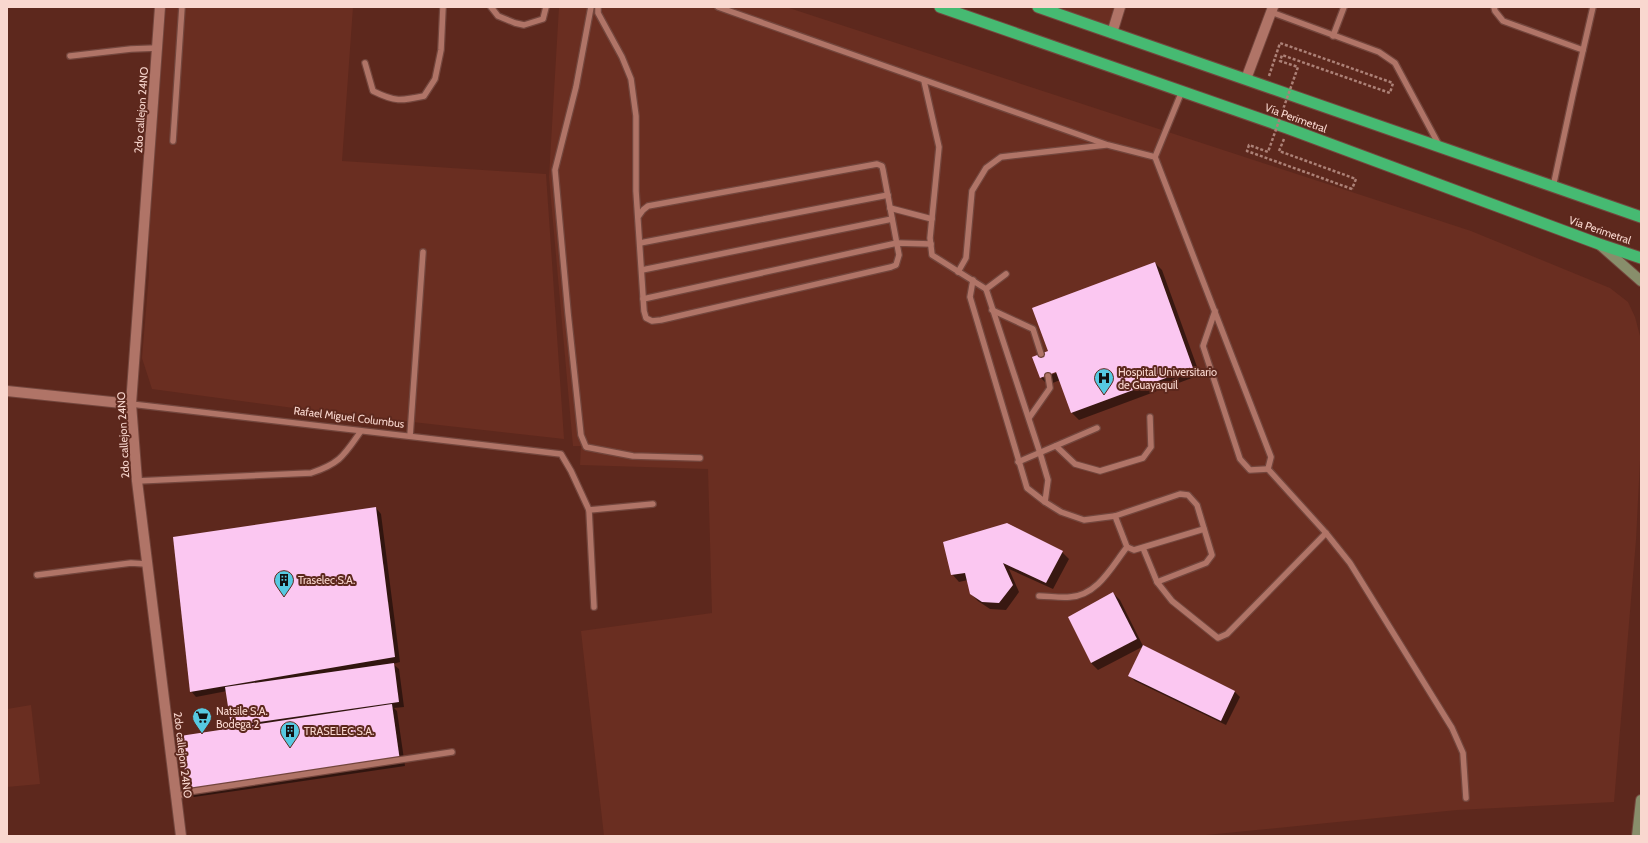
<svg xmlns="http://www.w3.org/2000/svg" width="1648" height="843" font-family="Cabin,sans-serif">
<style>
.built{fill:#6a2e21}
.shadow{fill:#0007;fill-rule:evenodd}
.building{fill:#fbc7f1}
.lines{fill:none;stroke-linecap:round;stroke-linejoin:round}
.service-casing{stroke:#73463d;stroke-width:8}
.minor-casing{stroke:#73463d;stroke-width:12}
.secondary-casing{stroke:#73463d;stroke-width:12}
.trunk-casing{stroke:#73463d;stroke-width:13}
.path{stroke:#ac8177;stroke-width:2.5;stroke-dasharray:3 2;stroke-linecap:butt}
.service{stroke:#b07467;stroke-width:5.5}
.minor{stroke:#b07467;stroke-width:10}
.secondary{stroke:#888e6b;stroke-width:10}
.trunk{stroke:#46ba72;stroke-width:11}
.path-bridge{stroke:#ac8177;stroke-width:2.5;stroke-dasharray:3 2;stroke-linecap:butt}
.labels{text-anchor:middle;dominant-baseline:central;stroke-width:4;stroke-linejoin:round;paint-order:stroke}
.street-label{font-size:11px;fill:#f9d7cf;stroke:#5d281d}
.poi-label{font-size:11px;fill:#f9d7cf;stroke:#5d281d;text-anchor:start}
</style>
<rect width="100%" height="100%" fill="#5d281d"/>
<g class="built">
<polygon points="166,7 353,7 342,161 546,174 564,439 324,412 152,389 142,358 149,275 149,234"/>
<polygon points="559,7 786,7 1471,231 1610,288 1628,302 1635,317 1641,340 1641,441 1636,540 1614,802 1457,810 1196,836 604,836 581,631 712,613 708,469 580,465 581,446 573,446 549,177"/>
<polygon points="1041,7 1116,7 1108,31"/>
<polygon points="31,705 40,784 7,787 7,709"/>
</g>
<g class="shadow">
<path d="M1155 263 1162 270 1200 375 1079 420 1072 413 1060 380 1048 385 1041 378 1034 358 1049 352ZM1061 370V371L1043 378V376Z"/>
<polygon points="376,508 381,514 400,662 393,664 399,669 404,707 394,708 397,711 405,766 194,797 189,792 235,729 232,726 227,691 196,697 191,691"/>
<polygon points="944,543 1062,552 1069,559 1053,589 1009,569 1019,592 1006,610 990,609 978,601 971,594 968,580 959,582 952,574"/>
<polygon points="1113,593 1120,600 1143,646 1235,692 1240,697 1226,725 1135,681 1130,676 1144,646 1098,670 1091,663"/>
</g>
<g class="building">
<polygon points="1155,262 1193,368 1071,413 1056,372 1040,378 1032,357 1048,351 1032,308"/>
<polygon points="376,507 395,657 190,692 173,537"/>
<polygon points="1007,523 1063,551 1046,583 1003,563 1013,585 999,603 982,602 970,594 965,573 951,575 943,542"/>
<polygon points="1113,592 1137,639 1091,663 1068,617"/>
<polygon points="1143,645 1235,691 1221,721 1128,676"/>
<polygon points="394,663 399,702 231,726 225,687"/>
<polygon points="392,704 400,761 188,792 180,736"/>
</g>
<g class="lines">
<defs>
<g id="service">
<polyline points="491,7 498,16 515,23 524,25 543,19 546,7"/>
<polyline points="591,7 576,87 555,170 568,313 581,435 586,447 633,456 700,458"/>
<polyline points="598,7 598,13 622,57 631,79 636,116 636,191 644,311 646,318 652,321 661,320 891,267 896,265 899,255 883,170 882,166 877,164 648,206 643,210 638,217"/>
<polyline points="718,7 1108,145 1155,157"/>
<polyline points="1494,7 1495,11 1503,21 1583,50"/>
<polyline points="1271,12 1379,52 1395,63 1439,145"/>
<polyline points="1333,36 1344,7"/>
<polyline points="70,56 131,49 157,48"/>
<path d="M365 63 373 91C395 102 401 101 424 96L435 79 441 50 443 7"/>
<polyline points="924,81 939,147 930,238 932,255 986,289 1040,453 1048,480 1045,502"/>
<polyline points="1182,91 1155,157 1271,457 1268,469"/>
<polyline points="173,141 182,7"/>
<polyline points="1553,187 1573,94 1593,7"/>
<polyline points="890,208 932,219"/>
<polyline points="640,243 888,195"/>
<polyline points="642,270 892,219"/>
<polyline points="958,272 966,258 972,191 986,168 1001,157 1106,145"/>
<polyline points="973,280 970,297 1027,488 1045,502 1061,512 1084,520 1115,516 1180,494 1188,495 1197,505 1212,555 1206,563 1157,582"/>
<polyline points="986,289 1006,274"/>
<polyline points="643,299 897,243 931,244"/>
<polyline points="992,310 1033,329 1041,354"/>
<polyline points="1215,311 1203,346 1240,459 1250,470 1268,469"/>
<polyline points="131,404 561,454 571,471 589,510 653,504"/>
<polyline points="1029,418 1050,388 1048,376"/>
<polyline points="410,436 423,252"/>
<polyline points="1056,446 1075,464 1100,471 1143,458 1151,447 1150,417"/>
<polyline points="1018,462 1097,428"/>
<polyline points="1268,469 1326,533 1350,563 1452,728 1463,753 1466,798"/>
<path d="M137 481 311 473C341 463 344 455 361 431"/>
<polyline points="589,510 594,607"/>
<polyline points="1115,516 1127,547 1134,550 1204,529"/>
<polyline points="1143,548 1157,582 1172,601 1218,638 1227,634 1326,533"/>
<polyline points="37,575 131,563 146,564"/>
<path d="M1039 596C1049 596 1060 598 1070 597 1098 595 1112 566 1127 547"/>
<polyline points="176,797 188,792 452,752"/>
</g>
<g id="minor">
<polyline points="160,7 131,404 137,481 181,836"/>
<polyline points="1112,33 1120,7"/>
<polyline points="1246,79 1273,7"/>
<polyline points="7,391 131,404"/>
</g>
<g id="secondary">
<polyline points="1599,244 1641,281"/>
<polyline points="1637,836 1641,800"/>
</g>
<g id="trunk">
<polyline points="940,7 1287,128 1599,244 1641,258"/>
<polyline points="1038,7 1641,217"/>
</g>
</defs>
<use href="#service" class="service-casing"/>
<use href="#minor" class="minor-casing"/>
<use href="#secondary" class="secondary-casing"/>
<use href="#trunk" class="trunk-casing"/>
<g class="path">
<polyline points="1269,76 1280,43 1393,83"/>
<polyline points="1284,139 1279,151 1356,179 1352,189"/>
</g>
<use href="#service" class="service"/>
<use href="#minor" class="minor"/>
<use href="#secondary" class="secondary"/>
<use href="#trunk" class="trunk"/>
<polyline class="path-bridge" points="1352,189 1247,151 1249,145 1268,152 1298,67 1280,61 1282,55 1390,93 1393,83"/>
</g>
<defs>
<symbol id="hospital-pin" viewBox="-11 -11 22 30"><path d="M0 17L-7.5 6A9.5 9.5 0 1 1 7.5 6Z" fill="#56c9e1" stroke="#5d281d"/><path d="M-5-5h3v3.5h4V-5h3V5h-3V1.5h-4V5h-3Z" fill="#111"/></symbol>
<symbol id="building-pin" viewBox="-11 -11 22 30"><path d="M0 17L-7.5 6A9.5 9.5 0 1 1 7.5 6Z" fill="#56c9e1" stroke="#5d281d"/><path d="M-4-6H4V6H1V3H-1V6H-4ZM-2.5-4.3h1.7v1.8h-1.7ZM.8-4.3h1.7v1.8H.8ZM-2.5-1h1.7V.8h-1.7ZM.8-1h1.7V.8H.8Z" fill="#111"/></symbol>
<symbol id="supermarket-pin" viewBox="-11 -11 22 30"><path d="M0 17L-7.5 6A9.5 9.5 0 1 1 7.5 6Z" fill="#56c9e1" stroke="#5d281d"/><path d="M-6-5.5h2.5l.6 2H6L4.5 2H-2.5L-4.4-4H-6ZM-1.5 3.2a1.3 1.3 0 1 0 .1 0ZM3 3.2a1.3 1.3 0 1 0 .1 0Z" fill="#111"/></symbol>
</defs>
<g fill-rule="evenodd">
<use href="#hospital-pin" x="1093" y="367" width="22" height="30"/>
<use href="#building-pin" x="273" y="569" width="22" height="30"/>
<use href="#supermarket-pin" x="191" y="706" width="22" height="30"/>
<use href="#building-pin" x="279" y="720" width="22" height="30"/>
</g>
<g class="labels">
<g class="street-label">
<text transform="translate(141 110) rotate(-86)">2do callejon 24NO</text>
<text transform="translate(1296 118) rotate(20)">Vía Perimetral</text>
<text transform="translate(1600 230) rotate(19)">Vía Perimetral</text>
<text transform="translate(349 417) rotate(7)">Rafael Miguel Columbus</text>
<text transform="translate(123 435) rotate(-93)">2do callejon 24NO</text>
<text transform="translate(183 755) rotate(83)">2do callejon 24NO</text>
</g>
<g class="poi-label">
<text x="1118" y="372">Hospital Universitario<tspan x="1118" dy="13">de Guayaquil</tspan></text>
<text x="298" y="580">Traselec S.A.</text>
<text x="216" y="711">Natsile S.A.<tspan x="216" dy="13">Bodega 2</tspan></text>
<text x="304" y="731">TRASELEC S.A.</text>
</g>
</g>
<rect width="1648" height="843" fill="none" stroke="#f9d7cf" stroke-width="16"/>
</svg>
